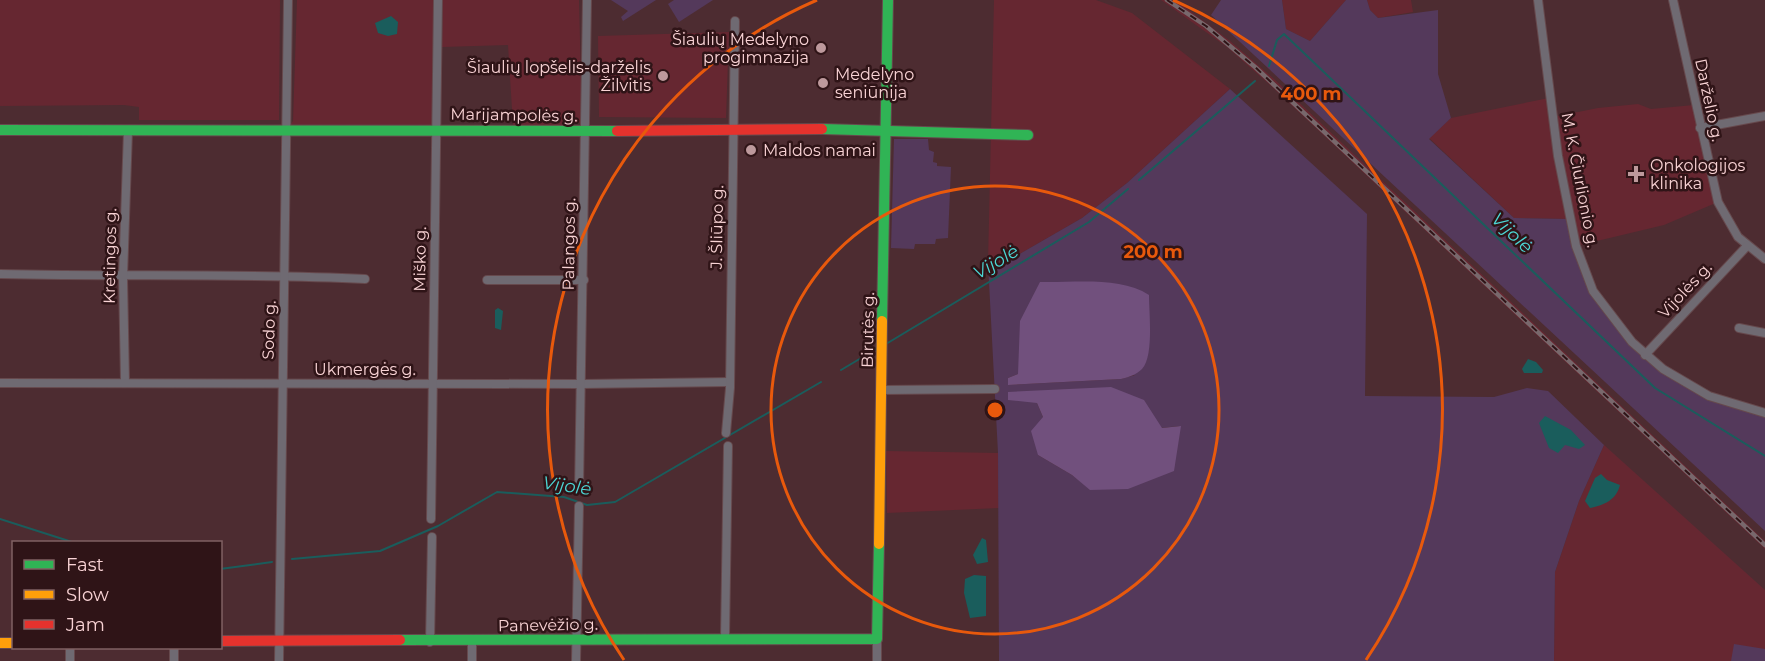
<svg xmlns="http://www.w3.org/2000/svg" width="1765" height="661" font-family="Montserrat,sans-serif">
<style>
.built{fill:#662731}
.green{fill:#54395b;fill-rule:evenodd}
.forest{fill:#71507d}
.water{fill:#1a5d5c}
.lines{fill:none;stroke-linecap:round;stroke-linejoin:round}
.stream{stroke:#1a5d5c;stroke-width:2}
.street-casing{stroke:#66494d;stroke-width:10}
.fast-casing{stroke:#66494d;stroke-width:12}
.slow-casing{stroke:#66494d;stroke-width:12}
.jam-casing{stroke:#66494d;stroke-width:12}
.street{stroke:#6f6a72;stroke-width:8}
.fast{stroke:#30b455;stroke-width:10}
.slow{stroke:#ff9f0a;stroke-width:10}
.jam{stroke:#e5322d;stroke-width:10}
.rail-casing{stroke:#78686c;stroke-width:4.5}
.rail{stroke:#2f1417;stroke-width:2;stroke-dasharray:7;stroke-linecap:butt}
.ring{fill:none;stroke:#e8590c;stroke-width:3}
.poi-dot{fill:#bd999c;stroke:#2f1417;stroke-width:2}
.labels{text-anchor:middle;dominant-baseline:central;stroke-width:5;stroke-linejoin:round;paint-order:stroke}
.poi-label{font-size:16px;fill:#f9d3d5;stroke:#2f1417;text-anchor:start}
.street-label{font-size:16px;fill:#f9d3d5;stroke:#2f1417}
.water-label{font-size:18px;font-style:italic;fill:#4cd7d5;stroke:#2f1417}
.centre{fill:#e8590c;stroke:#2f1417;stroke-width:3}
.ring-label{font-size:18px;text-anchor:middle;font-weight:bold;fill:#e8590c;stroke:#2f1417;stroke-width:5;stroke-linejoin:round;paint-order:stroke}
</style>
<rect width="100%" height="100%" fill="#4d2c31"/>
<g class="built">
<polygon points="0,0 280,0 279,120 139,120 139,107 124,105 0,106"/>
<polygon points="297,0 438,0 438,130 287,129 293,121"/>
<polygon points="443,0 579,0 582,122 562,126 513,125 508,45 442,47"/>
<polygon points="994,0 1096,0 1132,13 1230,89 1127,183 1082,218 997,267 988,263"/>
<polygon points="1161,0 1172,0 1186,8 1230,41 1274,79 1765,541 1765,549 1270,85 1227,47"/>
<polygon points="1282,0 1346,0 1310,41 1286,29"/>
<polygon points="1367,0 1411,0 1413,12 1378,18 1370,10"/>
<polygon points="729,32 726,118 599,117 598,36"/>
<polygon points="1549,98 1553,117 1598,108 1638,104 1651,109 1694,105 1718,202 1664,225 1576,246 1571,219 1514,218 1429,138 1451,118"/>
<polygon points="1604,445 1765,590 1765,661 1554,661 1555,572 1579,501"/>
<polygon points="886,451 998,453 999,508 887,513"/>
</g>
<g class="green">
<polygon points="611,0 656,0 623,21 621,17 628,11"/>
<polygon points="674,0 713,0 679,22 668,4"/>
<polygon points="1221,0 1282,0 1286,29 1310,41 1346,0 1367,0 1370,10 1378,18 1438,10 1438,74 1451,118 1429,139 1514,218 1571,219 1584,271 1619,328 1681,381 1765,413 1765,531 1211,15"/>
<path d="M1230 89 1367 214 1365 396 1494 397 1527 388 1548 391 1604 445 1579 501 1555 572 1554 661H999L998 453 988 263 997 267 1082 218 1127 183ZM1018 374 1135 375 1121 379 1008 385V378ZM1037 403 1161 428 1180 426 1090 489 1072 475 1038 455 1043 417Z"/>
<polygon points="894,139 928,139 929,150 934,152 933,162 937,163 937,166 951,167 948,238 936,239 935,244 915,244 914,249 891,248"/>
<polygon points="1734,644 1765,649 1765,661 1731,661"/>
</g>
<g class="forest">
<path d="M1040 282C1074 283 1120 276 1149 295 1149 313 1154 356 1142 369 1136 375 1129 377 1121 379L1008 385V378L1018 374 1020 321Z"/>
<polygon points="1111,387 1144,400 1162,428 1181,426 1174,471 1128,489 1090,490 1072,475 1038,455 1031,431 1043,417 1037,403 1008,400 1008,392"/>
</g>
<g class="water">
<polygon points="391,16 398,22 397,34 388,36 378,33 375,23"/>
<polygon points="498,308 503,311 501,330 495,328 495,310"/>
<polygon points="1528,359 1536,362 1543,370 1542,373 1524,373 1522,369"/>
<polygon points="1545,416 1571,430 1585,445 1579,449 1565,445 1558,453 1549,448 1539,423"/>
<path d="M1601 474 1607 480 1620 485C1616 500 1605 505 1590 508L1585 501 1595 478Z"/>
<polygon points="982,538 986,540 988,562 977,564 973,555"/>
<polygon points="974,575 986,576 986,616 970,618 964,593 965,579"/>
</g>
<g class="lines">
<g class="stream">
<polyline points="1269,66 1277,40 1284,34 1655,388 1765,456"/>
<polyline points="1139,180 1255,81"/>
<polyline points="886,344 1089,222 1128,189"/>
<polyline points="841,370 878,348"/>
<polyline points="0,519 72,542"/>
<polyline points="292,559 380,551 438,526 497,492 564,497 587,505 615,502 821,382"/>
<polyline points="220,569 272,562"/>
</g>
<defs>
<g id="street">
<polyline points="1538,0 1558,156 1576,246 1593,291 1632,342 1663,369 1709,396 1765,413"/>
<polyline points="1673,0 1718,202 1738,237 1765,259"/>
<polyline points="1700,128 1765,116"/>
<path d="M0 274C122 277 244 273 365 279"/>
<polyline points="487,280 584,280"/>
<polyline points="1739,328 1765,333"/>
<polyline points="1645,355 1747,246"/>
<polyline points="125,382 123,277 128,131"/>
<polyline points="0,383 581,384 730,382"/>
<polyline points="881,390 995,389"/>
<polyline points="726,433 730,388 735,21"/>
<polyline points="579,489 587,0"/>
<polyline points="431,519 438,0"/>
<polyline points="725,638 728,446"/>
<polyline points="877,639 877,661"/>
<polyline points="430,642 432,537"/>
<polyline points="70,661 70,648"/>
<polyline points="174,661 174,648"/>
<polyline points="279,661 288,0"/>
<polyline points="472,661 472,641"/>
<polyline points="576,661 579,506"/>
</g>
<g id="fast">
<polyline points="822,129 1028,135"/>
<polyline points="0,130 617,131"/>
<polyline points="882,321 888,0"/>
<polyline points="400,640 877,639 879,544"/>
</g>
<g id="slow">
<polyline points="879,544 882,321"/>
<polyline points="0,643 14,643"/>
</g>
<g id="jam">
<polyline points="617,131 822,129"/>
<polyline points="220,641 400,640"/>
</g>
</defs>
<use href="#street" class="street-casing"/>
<use href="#fast" class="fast-casing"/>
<use href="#slow" class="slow-casing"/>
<use href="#jam" class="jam-casing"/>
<use href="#street" class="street"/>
<use href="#fast" class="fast"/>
<use href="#slow" class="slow"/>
<use href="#jam" class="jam"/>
<defs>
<polyline id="rail" points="1167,0 1206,26 1255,67 1765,545"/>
</defs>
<use href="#rail" class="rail-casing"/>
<use href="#rail" class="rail"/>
</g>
<g class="ring">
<circle cx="995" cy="410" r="224"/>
<path d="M624 660A447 447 0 0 1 817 0M1173 0A447 447 0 0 1 1366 660"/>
</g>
<g class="poi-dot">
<circle cx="821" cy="48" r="6"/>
<circle cx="663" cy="76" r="6"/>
<circle cx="823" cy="83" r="6"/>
<circle cx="751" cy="150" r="6"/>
<path d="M1633 165h6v6h6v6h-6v6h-6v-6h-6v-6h6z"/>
</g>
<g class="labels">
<g class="poi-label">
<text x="809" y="39" text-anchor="end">Šiaulių Medelyno<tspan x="809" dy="18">progimnazija</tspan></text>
<text x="651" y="67" text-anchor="end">Šiaulių lopšelis-darželis<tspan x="651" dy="18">Žilvitis</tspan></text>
<text x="835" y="74">Medelyno<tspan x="835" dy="18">seniūnija</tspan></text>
<text x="763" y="150">Maldos namai</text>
<text x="1650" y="165">Onkologijos<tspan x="1650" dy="18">klinika</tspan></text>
</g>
<g class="street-label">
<text transform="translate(1709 100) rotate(78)">Darželio g.</text>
<text transform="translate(514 115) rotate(1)">Marijampolės g.</text>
<text transform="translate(1580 180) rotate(79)">M. K. Čiurlionio g.</text>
<text transform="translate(717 227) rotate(-89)">J. Šliūpo g.</text>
<text transform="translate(569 244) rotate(-89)">Palangos g.</text>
<text transform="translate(110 256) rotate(-89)">Kretingos g.</text>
<text transform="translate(420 259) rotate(-89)">Miško g.</text>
<text transform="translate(1685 290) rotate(-47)">Vijolės g.</text>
<text transform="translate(269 330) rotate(-88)">Sodo g.</text>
<text transform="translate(868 330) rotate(-89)">Birutės g.</text>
<text x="365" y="369">Ukmergės g.</text>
<text transform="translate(548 625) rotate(-1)">Panevėžio g.</text>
</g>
<g class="water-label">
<text transform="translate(1512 233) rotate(44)">Vijolė</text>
<text transform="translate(996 262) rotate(-31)">Vijolė</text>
<text transform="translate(567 486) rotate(8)">Vijolė</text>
</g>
</g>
<circle cx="995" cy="410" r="9" class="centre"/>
<g class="ring-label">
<text x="1311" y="100">400 m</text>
<text x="1153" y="258">200 m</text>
</g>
<rect x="12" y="541" width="210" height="108" fill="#2f1417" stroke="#806063" stroke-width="1.5"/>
<rect x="24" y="560" width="30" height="9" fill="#30b455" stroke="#806063" stroke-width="1.5"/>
<text x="66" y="571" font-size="18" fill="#f9d3d5">Fast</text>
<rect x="24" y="590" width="30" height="9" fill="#ff9f0a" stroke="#806063" stroke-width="1.5"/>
<text x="66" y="601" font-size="18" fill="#f9d3d5">Slow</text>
<rect x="24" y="620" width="30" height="9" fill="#e5322d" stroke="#806063" stroke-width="1.5"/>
<text x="66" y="631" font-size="18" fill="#f9d3d5">Jam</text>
</svg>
